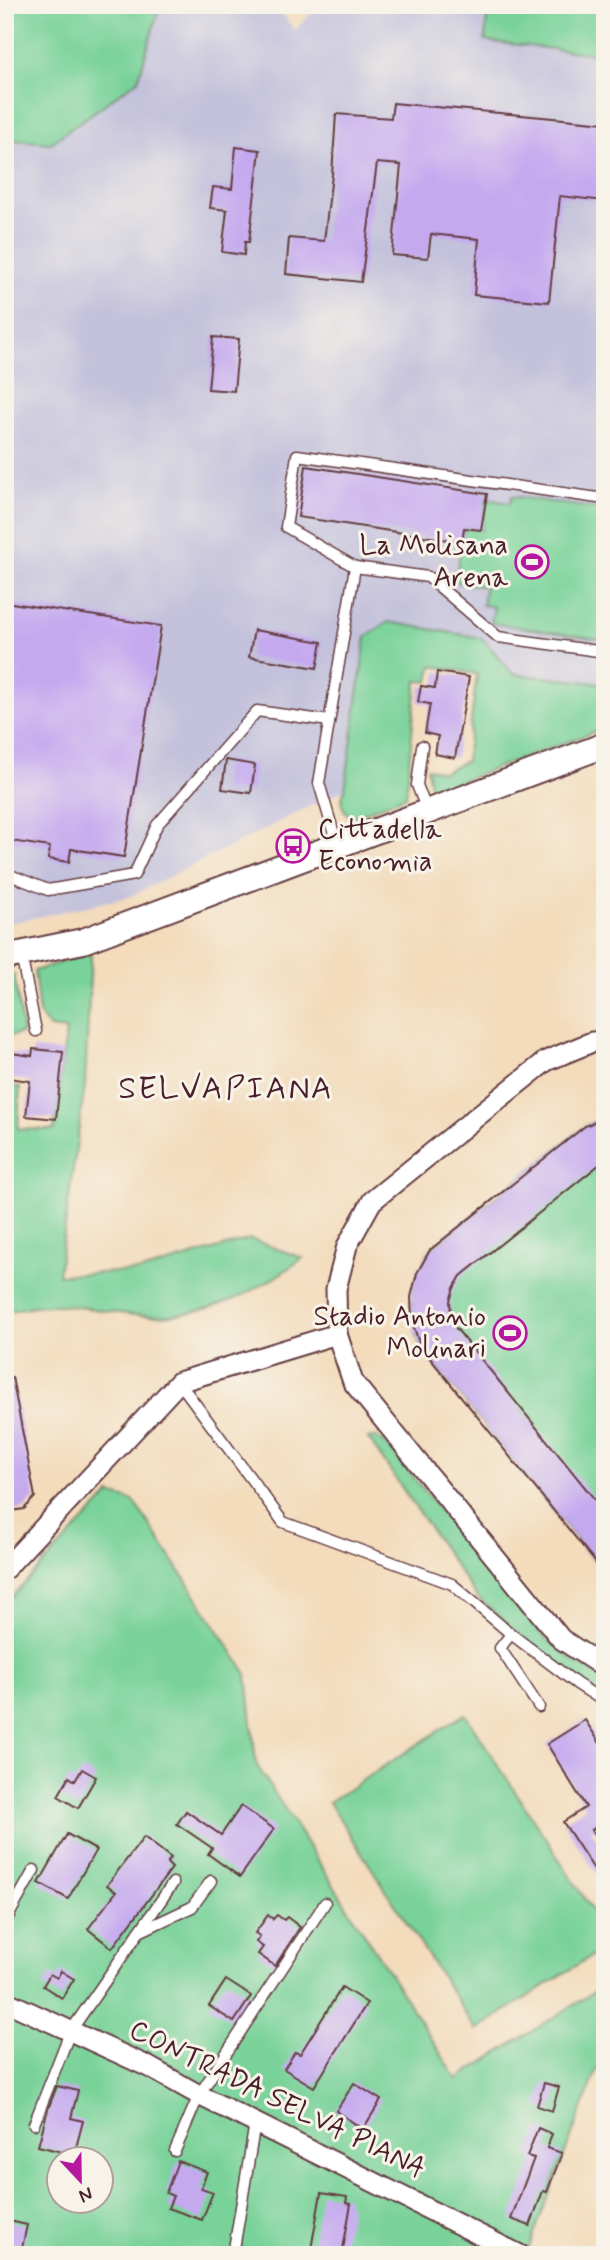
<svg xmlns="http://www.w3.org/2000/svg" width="610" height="2260" font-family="Mynerve,sans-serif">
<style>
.industrial{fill:#c3c1db}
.green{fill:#78d299;stroke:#617862;stroke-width:2;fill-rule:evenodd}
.building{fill:#c4a9ef}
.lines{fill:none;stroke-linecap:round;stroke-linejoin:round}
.service-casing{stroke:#633b41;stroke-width:13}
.minor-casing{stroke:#633b41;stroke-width:23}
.tertiary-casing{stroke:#633b41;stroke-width:28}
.service{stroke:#fff;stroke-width:10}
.minor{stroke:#fff;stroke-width:19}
.tertiary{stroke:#fff;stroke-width:24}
.labels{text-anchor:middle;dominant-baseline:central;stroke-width:6;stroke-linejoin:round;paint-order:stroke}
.poi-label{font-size:28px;fill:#4a1f2b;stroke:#f7f3e8;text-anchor:end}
.street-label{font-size:28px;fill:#4a1f2b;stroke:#f7f3e8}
.quarter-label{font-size:32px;letter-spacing:2px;fill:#4a1f2b;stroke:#f7f3e8}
</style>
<rect width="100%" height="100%" fill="#f7f3e8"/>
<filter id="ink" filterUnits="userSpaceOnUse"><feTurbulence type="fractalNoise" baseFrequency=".0143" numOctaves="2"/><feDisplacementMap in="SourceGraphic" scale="14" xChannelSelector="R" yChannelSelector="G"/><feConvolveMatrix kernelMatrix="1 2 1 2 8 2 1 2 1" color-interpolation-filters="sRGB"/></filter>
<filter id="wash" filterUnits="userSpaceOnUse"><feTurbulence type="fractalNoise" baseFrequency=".00686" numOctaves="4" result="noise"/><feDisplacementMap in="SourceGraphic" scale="28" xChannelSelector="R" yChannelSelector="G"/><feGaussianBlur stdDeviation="1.57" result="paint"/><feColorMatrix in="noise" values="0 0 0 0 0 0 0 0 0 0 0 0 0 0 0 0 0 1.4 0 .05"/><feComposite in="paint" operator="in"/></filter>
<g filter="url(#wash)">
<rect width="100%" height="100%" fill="#f3dbbb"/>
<polygon class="industrial" points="160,5 275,5 295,30 319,5 488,5 485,41 605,55 605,510 512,496 511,503 481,530 464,528 455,582 485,587 483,605 494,607 492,623 605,640 605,684 513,674 482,638 366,637 345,789 129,897 5,924 5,139 51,143 138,80"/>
<g class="green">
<polygon points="5,5 160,5 138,80 51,143 5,139"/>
<polygon points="488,5 605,5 605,55 485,41"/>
<polygon points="512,496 605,510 605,640 491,623 494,607 482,605 485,587 455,582 464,528 481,530 486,499 510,503"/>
<path d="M388 622 482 638 513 674 605 684V728L436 790 430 786 427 768 444 772 466 761 477 674 432 666 429 682 417 681 406 796 351 818C341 808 339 802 345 789L366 637Z"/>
<path d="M91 953 85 1085 58 1275 141 1271 250 1239 303 1258C256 1293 211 1316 150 1316 116 1315 82 1304 48 1305 34 1305 19 1309 5 1312V1085L20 1087 18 1129 54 1130 66 1030 50 1028 39 1014 34 971Z"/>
<polygon points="14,974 23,1033 5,1037 5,976"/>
<path d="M605 1117V1574L420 1346C407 1306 409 1287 430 1250L585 1126Z"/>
<path d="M377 1437 387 1445C418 1483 448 1520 479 1558 515 1602 550 1656 605 1678V1697L574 1678 523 1638 476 1596 368 1438Z"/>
<path d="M110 1494 134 1501 247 1674 256 1764 457 2079 605 1985V2049L526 2255H5V1604ZM60 2158H102V2200H60Z"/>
<polygon points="465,1714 605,1930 605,1947 476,2030 329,1802"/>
</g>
<g id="blocks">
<g class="building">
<polygon points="393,103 605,123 605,201 560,196 549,302 474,295 479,239 431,234 428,258 392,255 401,165 377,163 361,282 286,274 289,238 324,241 332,175 336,114 391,118"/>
<polygon points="236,147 260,150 249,242 245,242 244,255 222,252 227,210 210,208 213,187 232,189"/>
<polygon points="213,337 239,339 234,391 208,389"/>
<polygon points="306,466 487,494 481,530 464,528 462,542 298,517"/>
<polygon points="5,602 161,626 124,857 71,849 69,862 48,859 50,847 5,840"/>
<polygon points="254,630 322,642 317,668 249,657"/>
<polygon points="437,672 469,677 455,758 435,754 438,736 425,733 430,704 418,702 421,686 435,688"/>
<polygon points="226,760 255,765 251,793 222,789"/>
<polygon points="33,1049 63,1052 56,1119 26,1116 30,1081 8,1078 11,1053 32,1056"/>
<polygon points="605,1117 605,1160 461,1276 454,1288 450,1301 451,1314 455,1327 605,1512 605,1574 420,1346 412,1321 411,1297 417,1273 430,1250 585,1126"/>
<polygon points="12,1377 35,1497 24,1509 5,1512 5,1378"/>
<polygon points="585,1720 605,1751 605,1822 591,1830 605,1852 605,1886 563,1822 586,1807 547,1744"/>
<polygon points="82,1769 96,1777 78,1808 58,1796 69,1777 75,1781"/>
<polygon points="241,1806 274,1829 240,1877 208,1854 212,1848 177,1824 186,1811 221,1835"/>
<polygon points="67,1834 96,1850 68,1899 39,1883"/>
<polygon points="144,1837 171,1858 167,1863 172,1868 112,1948 88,1929 116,1892 107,1885"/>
<polygon points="268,1915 273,1919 277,1915 284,1920 287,1917 300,1927 275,1966 258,1954 263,1947 256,1942 260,1936 255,1933"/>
<polygon points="61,1971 74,1979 62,1998 43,1986 50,1974 57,1978"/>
<polygon points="226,1980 251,1996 234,2022 209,2006"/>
<polygon points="342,1987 367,2003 314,2087 284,2069 295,2052 300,2054"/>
<polygon points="354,2083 381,2100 363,2129 336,2111"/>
<polygon points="544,2083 559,2087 552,2111 537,2106"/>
<polygon points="57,2086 78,2091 71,2118 83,2121 74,2155 38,2146 48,2109"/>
<polygon points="538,2128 552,2134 547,2148 562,2153 547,2192 543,2191 530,2226 511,2219 534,2158 527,2156"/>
<polygon points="178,2161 207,2172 201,2188 213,2192 202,2220 168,2208 173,2196 166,2193"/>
<polygon points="321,2193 347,2197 346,2203 351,2204 342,2255 310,2255"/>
<polygon points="5,2220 27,2225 21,2253 5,2249"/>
</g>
</g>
</g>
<g filter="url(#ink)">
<use href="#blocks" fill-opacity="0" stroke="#633b41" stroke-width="2"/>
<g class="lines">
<defs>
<g id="service">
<polyline points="355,567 286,527 297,455 605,499"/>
<polyline points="422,746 417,785 427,811"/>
<polyline points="337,844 319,783 355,567 428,577 498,637 605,652"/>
<polyline points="5,873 48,890 134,875 157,825 257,711 329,721"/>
<polyline points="21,954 36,1031"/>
<polyline points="179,1382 283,1522 452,1584 511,1634 577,1684 605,1702"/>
<polyline points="511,1634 500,1648 539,1707"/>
<polyline points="5,1922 34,1870"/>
<polyline points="139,1932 192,1907 211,1881"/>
<polyline points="34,2124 70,2032 173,1883"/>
<polyline points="175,2151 199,2095 325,1903"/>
<polyline points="233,2255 255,2123"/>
</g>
<g id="minor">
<polyline points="605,1041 592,1042 546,1061 372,1201 347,1246 336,1289 337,1334 353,1382 561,1639 605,1668"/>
<polyline points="5,1569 179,1382 337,1334"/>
<polyline points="5,2001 149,2067 199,2095 520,2255"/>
</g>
<polyline id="tertiary" points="5,957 83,941 605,745"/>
</defs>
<use href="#service" class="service-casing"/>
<use href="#minor" class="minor-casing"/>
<use href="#tertiary" class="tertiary-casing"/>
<use href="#service" class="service"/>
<use href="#minor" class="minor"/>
<use href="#tertiary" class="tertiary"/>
</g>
</g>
<defs>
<symbol id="stadium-ring" viewBox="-11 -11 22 22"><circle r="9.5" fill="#f7f3e8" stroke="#b5179e" stroke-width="1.5"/><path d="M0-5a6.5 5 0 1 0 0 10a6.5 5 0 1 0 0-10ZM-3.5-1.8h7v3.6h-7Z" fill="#b5179e"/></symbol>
<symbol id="bus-ring" viewBox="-11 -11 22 22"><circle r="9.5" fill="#f7f3e8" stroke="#b5179e" stroke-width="1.5"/><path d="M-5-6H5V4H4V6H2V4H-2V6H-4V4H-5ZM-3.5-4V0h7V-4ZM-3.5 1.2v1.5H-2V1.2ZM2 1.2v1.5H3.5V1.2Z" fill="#b5179e"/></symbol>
</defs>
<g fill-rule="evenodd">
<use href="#stadium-ring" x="513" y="543" width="38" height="38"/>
<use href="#bus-ring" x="274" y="827" width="38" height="38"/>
<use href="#stadium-ring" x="491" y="1314" width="38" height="38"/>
</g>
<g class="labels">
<g class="poi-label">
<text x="508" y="546">La Molisana<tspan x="508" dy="32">Arena</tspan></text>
<text x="318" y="830" text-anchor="start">Cittadella<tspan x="318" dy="32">Economia</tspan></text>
<text x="486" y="1317">Stadio Antonio<tspan x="486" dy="32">Molinari</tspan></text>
</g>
<g class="street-label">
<text transform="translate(277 2100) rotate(26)">CONTRADA SELVA PIANA</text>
</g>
<g class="quarter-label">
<text x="226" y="1089">SELVAPIANA</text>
</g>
</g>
<rect width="610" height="2260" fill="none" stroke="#f7f3e8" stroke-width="28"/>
<g transform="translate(80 2180) rotate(158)"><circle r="33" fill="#f7f3e8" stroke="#b29e9c" stroke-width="2"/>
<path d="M0-5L12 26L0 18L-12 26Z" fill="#b5179e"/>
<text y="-10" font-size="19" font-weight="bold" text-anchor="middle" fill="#4a1f2b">N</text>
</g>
</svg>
